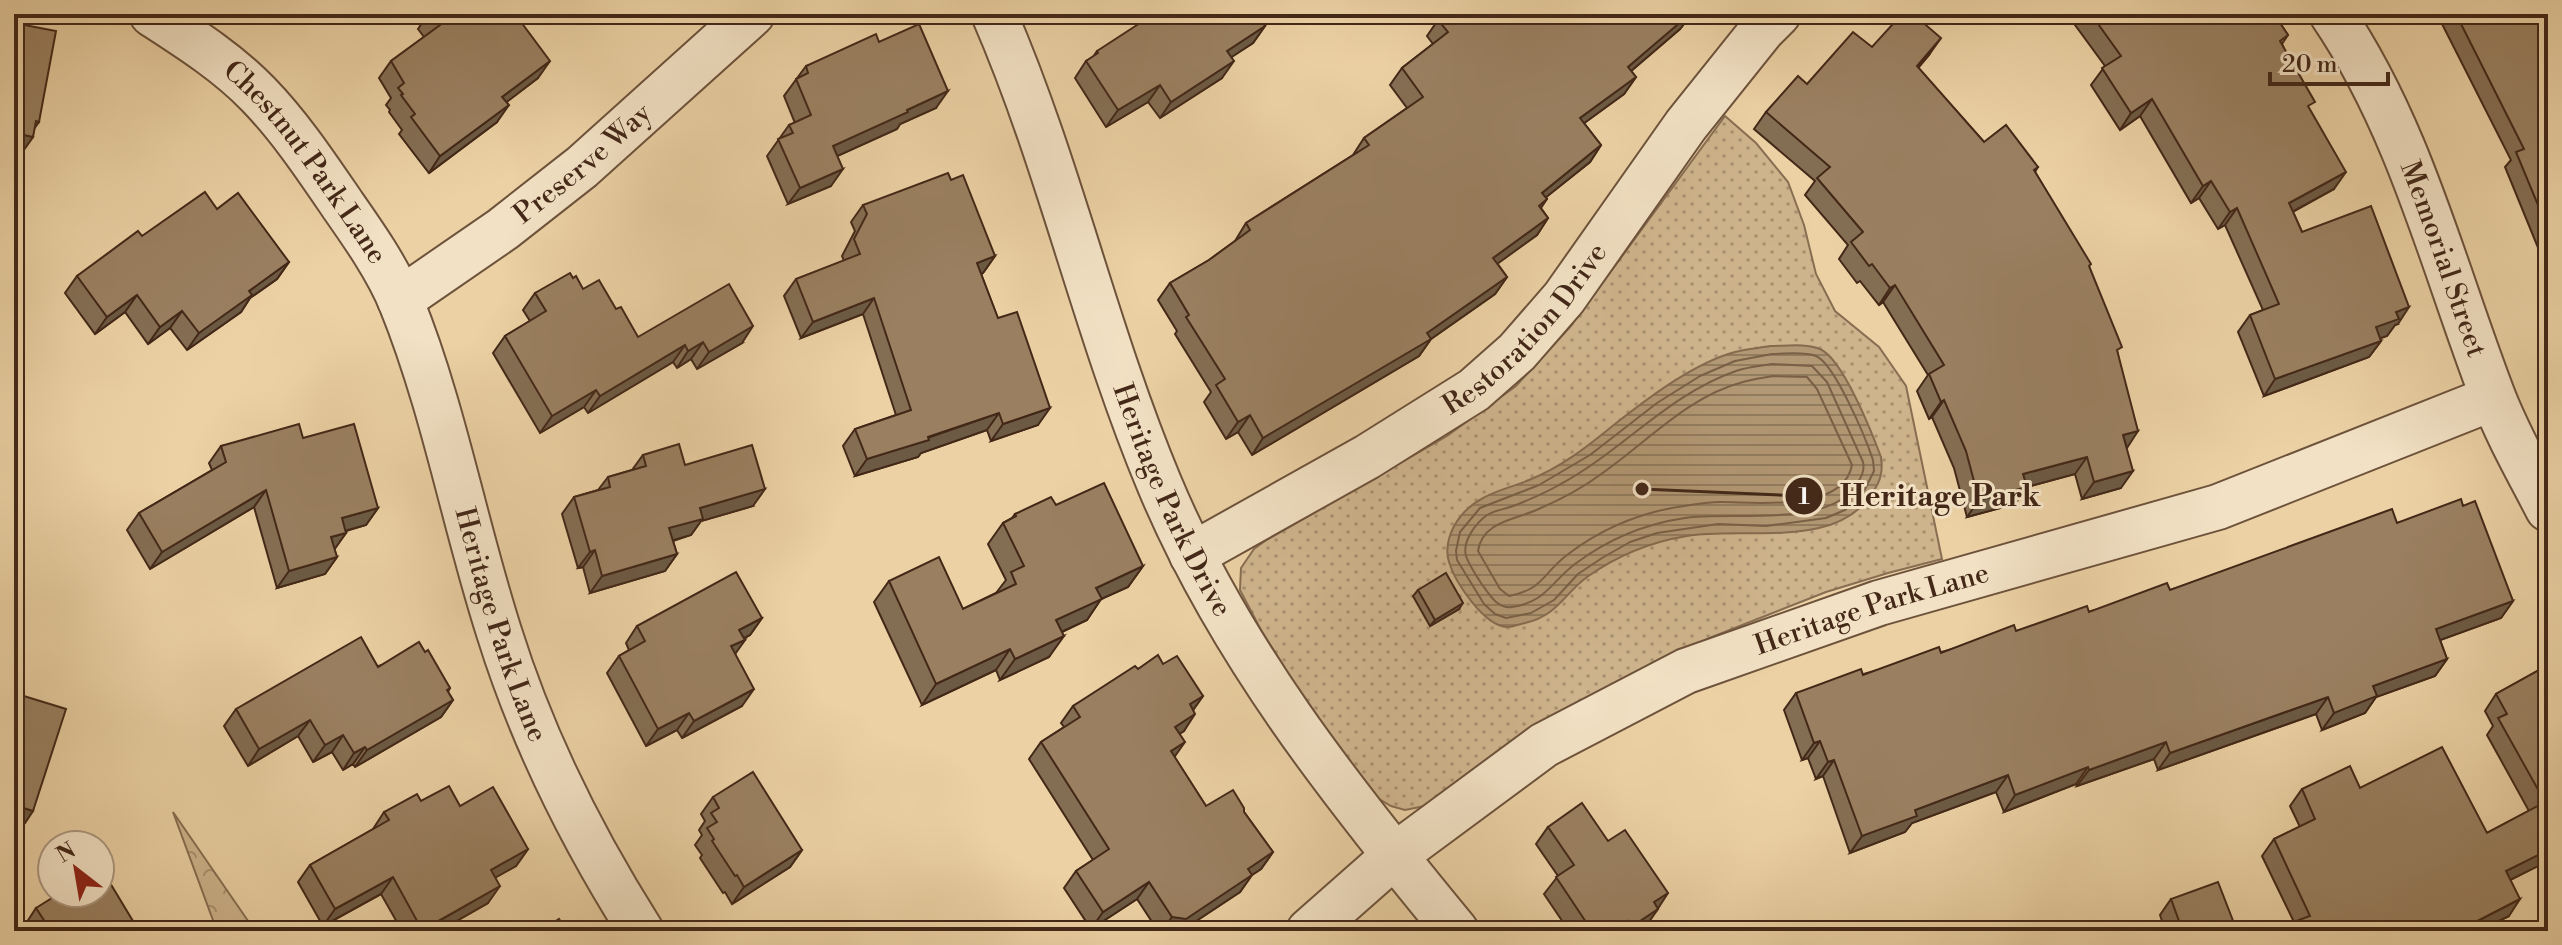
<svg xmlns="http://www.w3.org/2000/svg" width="2562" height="945" font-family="'Libre Bodoni',serif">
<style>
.grass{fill:url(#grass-dots);stroke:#886e52;stroke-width:2}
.forest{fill:url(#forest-crowns);stroke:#886e52;stroke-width:2}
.water{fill:url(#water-rules);stroke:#866b4f;stroke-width:2}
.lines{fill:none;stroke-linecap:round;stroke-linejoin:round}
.shore{stroke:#7a6046;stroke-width:2}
.minor-casing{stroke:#6d523b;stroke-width:48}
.minor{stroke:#f2e1c4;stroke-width:44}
.wall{fill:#846e53;stroke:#432818;stroke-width:2}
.shaded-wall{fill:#6c5a44;stroke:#432818;stroke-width:2}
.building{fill:#9a8061;stroke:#432818;stroke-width:2}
.labels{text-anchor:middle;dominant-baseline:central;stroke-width:6;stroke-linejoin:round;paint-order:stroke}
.street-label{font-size:28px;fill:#432818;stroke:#f2e1c4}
.leader{fill:none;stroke:#432818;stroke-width:3}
.callout-dot{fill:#432818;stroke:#f2e1c4;stroke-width:3}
.mark-label{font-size:24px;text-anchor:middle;font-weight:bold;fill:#fff}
.callout-label{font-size:30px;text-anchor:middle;font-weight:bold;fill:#432818;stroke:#f2e1c4;stroke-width:6;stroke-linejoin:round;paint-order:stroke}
</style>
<defs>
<pattern id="grass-dots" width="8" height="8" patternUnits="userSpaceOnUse" patternTransform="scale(2)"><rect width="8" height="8" fill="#ceb48c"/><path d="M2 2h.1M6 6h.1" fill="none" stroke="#a99271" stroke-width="1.8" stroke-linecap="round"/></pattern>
<pattern id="forest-crowns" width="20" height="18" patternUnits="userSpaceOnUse" patternTransform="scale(2)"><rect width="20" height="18" fill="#ceb48c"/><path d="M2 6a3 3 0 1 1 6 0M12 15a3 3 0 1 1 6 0" fill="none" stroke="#a99271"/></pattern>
<pattern id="water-rules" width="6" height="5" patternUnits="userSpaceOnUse" patternTransform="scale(2)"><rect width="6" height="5" fill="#b29874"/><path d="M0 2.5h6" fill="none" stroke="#927c5e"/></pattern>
</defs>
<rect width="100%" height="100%" fill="#ebd1a4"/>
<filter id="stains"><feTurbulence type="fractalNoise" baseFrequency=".0025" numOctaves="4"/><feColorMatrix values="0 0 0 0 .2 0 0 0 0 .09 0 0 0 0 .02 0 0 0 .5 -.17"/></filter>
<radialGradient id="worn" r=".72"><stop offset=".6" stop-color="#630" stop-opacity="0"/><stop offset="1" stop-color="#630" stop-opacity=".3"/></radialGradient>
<polygon class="grass" points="1725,116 1756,143 1788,182 1804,225 1816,274 1835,311 1879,347 1906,386 1942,559 1888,573 1826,592 1712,637 1617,684 1425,806 1405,810 1391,806 1374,796 1313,713 1261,630 1240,590 1241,568 1254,549 1265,541 1447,436 1516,386 1570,327"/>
<polygon class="forest" points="173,812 255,931 217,931"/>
<path class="water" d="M1770 346C1785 346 1807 343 1820 349 1843 359 1872 433 1881 457 1883 471 1881 480 1873 492 1837 551 1745 526 1687 536 1650 542 1618 555 1587 577 1564 594 1557 616 1525 623 1520 624 1513 627 1507 627 1484 626 1455 582 1449 562 1444 546 1451 528 1461 516 1478 494 1505 490 1529 480 1562 467 1588 446 1615 424 1648 398 1694 363 1735 352 1746 349 1759 348 1770 346Z"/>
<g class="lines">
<g class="shore">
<path d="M1772 354C1785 354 1803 351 1816 356 1835 364 1866 439 1873 460L1874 471 1861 497 1845 510 1826 518 1766 526 1718 524 1657 533 1630 542 1602 558 1578 574 1554 600 1531 613 1506 618 1495 614 1484 604 1457 560 1456 551 1460 532 1480 508 1539 485 1590 455 1657 403 1700 376 1735 361Z"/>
<path d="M1772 364 1812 366 1827 382 1863 462C1865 471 1861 477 1857 484 1829 529 1731 511 1685 518 1644 524 1608 539 1575 564 1551 582 1546 602 1512 607 1497 609 1489 594 1481 583 1476 575 1469 565 1466 556 1462 541 1476 523 1487 515 1496 510 1506 509 1516 505 1531 499 1545 493 1559 485 1621 452 1669 394 1736 371 1748 367 1761 366 1772 364Z"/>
<path d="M1773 376 1807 377 1817 389 1852 465C1843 513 1756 502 1721 502 1709 502 1696 504 1684 506 1641 512 1602 528 1567 555 1542 574 1544 589 1509 596L1500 589 1478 551C1482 523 1512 520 1534 511 1558 501 1583 488 1604 472 1648 441 1689 396 1743 382 1753 379 1763 378 1773 376Z"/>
</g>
<defs>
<g id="minor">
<path id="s1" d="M152 14C189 38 227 62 258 94 290 127 316 166 342 204 363 234 387 268 401 302 444 408 464 523 499 632 532 738 582 838 641 931"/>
<path id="s2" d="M994 14C1060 166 1095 330 1159 483 1228 649 1342 793 1456 931"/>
<path id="s3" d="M2332 14C2410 129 2443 266 2492 394 2507 434 2529 472 2548 509"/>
<path id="s4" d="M400 300 503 229 582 167 752 14"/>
<path id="s5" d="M1192 555 1367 457 1474 390 1517 352 1564 298 1686 125 1762 30 1778 14"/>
<path id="s6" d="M1309 931 1394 856 1544 745 1686 671 1879 603 2218 507 2493 398"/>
</g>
</defs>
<use href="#minor" class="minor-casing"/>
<use href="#minor" class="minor"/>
</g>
<g class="wall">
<polygon points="428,14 515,14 538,78 506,102 497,122 429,173 399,134 402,130 389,112 390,110 386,105 391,98 379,78 391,61 424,37 418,29"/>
<polygon points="2067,14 2274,14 2288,35 2282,44 2309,109 2334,189 2293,212 2302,232 2398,324 2395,325 2387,336 2380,338 2381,341 2369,357 2264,396 2238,332 2250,315 2263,310 2225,225 2218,229 2199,198 2191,203 2140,116 2120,130 2091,85 2105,66"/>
<polygon points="2437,14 2545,14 2548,21 2548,252 2541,255 2505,167 2511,160"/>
<polygon points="1689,17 1680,29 1631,71 1636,77 1624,94 1584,123 1601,145 1590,162 1546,197 1547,199 1541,208 1548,218 1537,235 1497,263 1507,277 1495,294 1431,339 1419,356 1252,455 1238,432 1226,439 1204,402 1211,392 1175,334 1177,331 1158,300 1170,283 1209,260 1235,241 1246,223 1353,155 1364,138 1407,108 1390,85 1402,68 1433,44 1427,36 1438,20"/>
<polygon points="1265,26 1253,43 1231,57 1222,78 1160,118 1148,102 1106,127 1075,78 1086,61 1093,57 1097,51"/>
<polygon points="879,42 936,108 900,124 897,129 837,156 831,186 788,204 767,156 789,125 795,123 784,96 806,66"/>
<polygon points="1872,47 1929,55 1918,68 1984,142 2038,167 2035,172 2089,267 2118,354 2126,448 2121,488 2082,499 2075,474 2027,487 2015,504 1967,517 1954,468 1932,417 1929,419 1917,391 1928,375 1883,302 1879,305 1860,281 1857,283 1839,259 1848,245 1805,195 1815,181 1754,129 1766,112"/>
<polygon points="951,180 995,256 983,273 981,274 1038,425 991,441 987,430 921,453 918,457 855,476 843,446 855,429 896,415 863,314 801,338 784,296 796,279 844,261 842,256 855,231 851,222 863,205"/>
<polygon points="217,209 289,262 277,279 250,298 241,312 187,350 170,328 148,344 125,312 95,334 65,293 77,276 142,236"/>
<polygon points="573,278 583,289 616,309 638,337 742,343 697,369 691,359 677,368 673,362 588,413 584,407 540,433 493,353 505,336 530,321 523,310 535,293"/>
<polygon points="303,438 378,508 366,525 346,531 346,533 334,549 337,557 325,574 277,588 254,507 150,569 127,530 139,513 212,470 209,463 221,446"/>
<polygon points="643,455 685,465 753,506 701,521 691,535 673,541 677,554 665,571 590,593 583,567 578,568 562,514 574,497 598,490 608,477 632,470"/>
<polygon points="1056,505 1143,566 1128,587 1101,599 1087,620 1062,632 1049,657 1000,680 996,670 922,705 874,602 889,581 963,609 996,593 1006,580 988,544 1003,523 1012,518 1015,514"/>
<polygon points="2463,506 2513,601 2501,618 2440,640 2447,659 2435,676 2376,697 2365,713 2322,730 2316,714 2158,770 2154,759 2077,786 2076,784 2004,812 1996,792 1912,823 1905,832 1850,853 1823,776 1816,779 1808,758 1802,760 1784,710 1796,693 2016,631 2170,590 2397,523"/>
<polygon points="1418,590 1459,609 1430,626 1413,596"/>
<polygon points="762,618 750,635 744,638 745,640 735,653 742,706 682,738 677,730 646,746 607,673 619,656 629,650 626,643 637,626"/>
<polygon points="425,652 450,688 448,692 453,700 441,717 355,767 353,764 343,770 332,752 313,762 298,736 248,766 224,726 236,709"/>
<polygon points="1163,664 1203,696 1193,710 1184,731 1179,734 1174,757 1206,806 1244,812 1273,852 1261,869 1252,875 1240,892 1181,931 1158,931 1137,899 1091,929 1064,888 1076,871 1093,860 1029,759 1041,742 1064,727 1061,723 1073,706 1138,669"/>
<polygon points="2548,665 2548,861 2510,880 2509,916 2478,931 2269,931 2294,922 2262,856 2274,839 2300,827 2290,806 2302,789 2360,788 2487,833 2529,811 2487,735 2493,726 2485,711 2496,694"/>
<polygon points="713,797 802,850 790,867 732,904 725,892 723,893 700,858 702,855 695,845 702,835 699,830 705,821 701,814"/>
<polygon points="421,801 460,806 528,849 516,866 495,877 488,903 439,931 402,931 381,894 323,926 298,882 310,865 373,829 384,812"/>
<polygon points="1548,827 1608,841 1658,908 1646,926 1638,931 1569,931 1544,894 1558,876 1536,844"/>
<polygon points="2171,899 2237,931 2164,927 2160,915"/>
<polygon points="36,908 139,931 29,931 25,925"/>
</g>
<g class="shaded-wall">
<polygon points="1687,14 1692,14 1680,29 1616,84 1628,67"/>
<polygon points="1265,26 1253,43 1215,68 1227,51"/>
<polygon points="1941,38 1929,55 1905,83 1917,66"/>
<polygon points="550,61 538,78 491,114 502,97"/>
<polygon points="1234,61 1222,78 1160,118 1171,102"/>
<polygon points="1636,77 1624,94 1568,135 1580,118"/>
<polygon points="1160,85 1148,102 1106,127 1118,110"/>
<polygon points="948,91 936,108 900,124 897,129 822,163 833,146 907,110"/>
<polygon points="2152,99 2140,116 2120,130 2131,113"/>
<polygon points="509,105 497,122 429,173 440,156"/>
<polygon points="36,121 39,122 29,136 33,137 21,154 14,152 14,133"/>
<polygon points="1601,145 1590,162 1530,210 1542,193"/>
<polygon points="843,169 831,186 788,204 800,188"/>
<polygon points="2346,172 2334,189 2277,220 2289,203"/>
<polygon points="2211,181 2199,198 2191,203 2203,186"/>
<polygon points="2237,208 2225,225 2218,229 2230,212"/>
<polygon points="1548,218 1537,235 1482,275 1493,258"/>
<polygon points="2548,245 2548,252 2541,255"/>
<polygon points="995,256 983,273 965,280 977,263"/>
<polygon points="289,262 277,279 250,298 241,312 187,350 199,333 249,291"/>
<polygon points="1507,277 1495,294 1431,339 1419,356 1252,455 1263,438 1427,333"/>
<polygon points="1895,285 1883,302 1879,305 1890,288"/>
<polygon points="137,295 125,312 95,334 107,317"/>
<polygon points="874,298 863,314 801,338 813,322"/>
<polygon points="2409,307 2398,324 2395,325 2387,336 2364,344 2376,327 2396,312"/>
<polygon points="182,311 170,328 148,344 160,327"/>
<polygon points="753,326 742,343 697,369 709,352"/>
<polygon points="2381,341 2369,357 2264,396 2275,379"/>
<polygon points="703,342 691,359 677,368 688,351"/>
<polygon points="685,345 673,362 588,413 600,396"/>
<polygon points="596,390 584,407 540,433 552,416"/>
<polygon points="1944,400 1932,417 1929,419 1941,402"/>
<polygon points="1050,408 1038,425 991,441 1003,424"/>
<polygon points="999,413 987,430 921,453 918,457 855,476 867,459"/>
<polygon points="1250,415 1238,432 1226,439 1238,422"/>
<polygon points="2138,431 2127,448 2123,435"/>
<polygon points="2087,457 2075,474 2011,491 2023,474"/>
<polygon points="2133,471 2121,488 2082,499 2094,482"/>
<polygon points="2027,487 2015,504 1967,517 1979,500"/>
<polygon points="765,489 753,506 701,521 691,535 657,545 669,528 700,508"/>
<polygon points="266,490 254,507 150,569 162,552"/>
<polygon points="378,508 366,525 330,535 342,518"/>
<polygon points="346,533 334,550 331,537"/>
<polygon points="595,550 583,567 578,568 590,552"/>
<polygon points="677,554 665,571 590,593 602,576"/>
<polygon points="337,557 325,574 277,588 289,571"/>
<polygon points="1143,566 1128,587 1101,599 1087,620 1042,641 1056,620 1096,588"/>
<polygon points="2513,601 2501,618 2424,646 2436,629"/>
<polygon points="1463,603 1459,609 1430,626 1435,620"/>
<polygon points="762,618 750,635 727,647 739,630"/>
<polygon points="1064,636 1049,657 1000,680 1015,659"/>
<polygon points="745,640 733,657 731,646"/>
<polygon points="1010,649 996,670 922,705 936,684"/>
<polygon points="2447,659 2435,676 2376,697 2365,713 2322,730 2334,713 2373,686"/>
<polygon points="754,689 742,706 682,738 694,721"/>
<polygon points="1203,696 1191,713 1190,704"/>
<polygon points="2328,697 2316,714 2158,770 2170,753"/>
<polygon points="453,700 441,717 355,767 367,750"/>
<polygon points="689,713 677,730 646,746 658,729"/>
<polygon points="1195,714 1184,731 1163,744 1175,727"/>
<polygon points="310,720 298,736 248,766 259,749"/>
<polygon points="343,735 332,752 313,762 325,745"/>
<polygon points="1820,741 1808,758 1802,760 1814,743"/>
<polygon points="1185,742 1173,759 1171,751"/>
<polygon points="2166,742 2154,759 2077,786 2089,770"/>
<polygon points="365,747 353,764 343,770 354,753"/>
<polygon points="1834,760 1823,776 1816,779 1828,762"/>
<polygon points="2088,767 2076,784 2004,812 2015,795"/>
<polygon points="2008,775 1996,792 1912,823 1905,832 1850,853 1862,836 1915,810"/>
<polygon points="14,805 33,811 25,823 14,820"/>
<polygon points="528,849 516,866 479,887 491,870"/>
<polygon points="802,850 790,867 732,904 744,887"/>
<polygon points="2548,850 2548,861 2494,888 2506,871"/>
<polygon points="1273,852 1261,869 1252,875 1240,892 1181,931 1162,931 1172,917"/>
<polygon points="393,877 381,894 323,926 335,909"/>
<polygon points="1149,882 1137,899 1091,929 1103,912"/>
<polygon points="500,886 488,903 439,931 422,931"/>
<polygon points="1668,893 1657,910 1654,902"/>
<polygon points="2520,899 2509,916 2478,931 2458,931"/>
<polygon points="1658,909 1646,926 1638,931 1628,931 1631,927"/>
<polygon points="1627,921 1620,931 1612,931"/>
</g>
<g class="building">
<polygon points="432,14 515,14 550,61 502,97 509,105 440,156 411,117 415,114 401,95 403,94 398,88 404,83 391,61 440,25"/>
<polygon points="1154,14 1257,14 1265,26 1227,51 1234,61 1171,102 1160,85 1118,110 1086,61 1098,53 1097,51"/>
<polygon points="1446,14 1690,14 1628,67 1636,77 1580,118 1601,145 1542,193 1547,199 1539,206 1548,218 1493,258 1507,277 1427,333 1431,339 1263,438 1250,415 1238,422 1216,385 1225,379 1186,317 1189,315 1170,283 1209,260 1250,230 1246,223 1369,145 1364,138 1423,97 1402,68 1448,32 1438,20"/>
<polygon points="1902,14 1913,14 1941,38 1917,66 1984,142 2006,125 2038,167 2034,170 2091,264 2089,266 2122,347 2117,350 2138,431 2123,435 2133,471 2094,482 2087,457 2023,474 2027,487 1979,500 1966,451 1944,400 1941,402 1929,374 1944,365 1895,285 1890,288 1872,264 1869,266 1851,242 1863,232 1817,178 1830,167 1766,112 1798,76 1807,84 1853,32 1872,47"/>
<polygon points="2091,14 2274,14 2288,35 2280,41 2315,102 2308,106 2346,172 2289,203 2302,232 2371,206 2409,307 2396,312 2399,319 2376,327 2381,341 2275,379 2250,315 2279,304 2237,208 2230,212 2211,181 2203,186 2152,99 2131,113 2102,68 2121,56"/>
<polygon points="2456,14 2545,14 2548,21 2548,229 2516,152 2524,149"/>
<polygon points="14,23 56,31 39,122 36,121 33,137 14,133"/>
<polygon points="919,24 948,91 907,110 908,112 833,146 843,169 800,188 778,139 793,133 789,125 811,115 796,79 808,73 806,66 876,34 879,42"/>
<polygon points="948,173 951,180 963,175 995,256 977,263 998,318 1017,312 1050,408 1003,424 999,413 928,437 929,440 867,459 855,429 911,410 874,298 813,322 796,279 860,254 854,239 867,214 863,205"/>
<polygon points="205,192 217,209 238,193 289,262 249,291 252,295 199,333 182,311 160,327 137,295 107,317 77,276 138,231 142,236"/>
<polygon points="570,273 573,278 576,276 583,289 599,280 616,309 621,307 638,337 729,284 753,326 709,352 703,342 688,351 685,345 600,396 596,390 552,416 505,336 546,311 535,293"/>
<polygon points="299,424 303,438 354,424 378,508 342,518 346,533 331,537 337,557 289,571 266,490 162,552 139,513 226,462 221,446"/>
<polygon points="679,444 685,465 752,445 765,489 700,508 703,519 669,528 677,554 602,576 595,550 590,552 574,497 610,487 608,477 646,466 643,455"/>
<polygon points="1104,483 1143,566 1096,588 1102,599 1056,620 1064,636 1015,659 1010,649 936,684 889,581 939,557 963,609 1016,584 1011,572 1024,566 1003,523 1016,516 1015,514 1051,497 1056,505"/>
<polygon points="2461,499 2463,506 2475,501 2513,601 2436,629 2447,659 2373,686 2377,696 2334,713 2328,697 2170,753 2166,742 2089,770 2088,767 2015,795 2008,775 1915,810 1917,816 1862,836 1834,760 1828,762 1820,741 1814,743 1796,693 1861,669 1863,675 1939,647 1941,653 2014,625 2016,631 2087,606 2089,612 2167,583 2170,590 2392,509 2397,523"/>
<polygon points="736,572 762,618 739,630 745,640 731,646 754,689 694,721 689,713 658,729 619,656 645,641 637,626"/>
<polygon points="1446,573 1463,603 1435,620 1418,590"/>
<polygon points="361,637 378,667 419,642 425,652 428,650 450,688 447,690 453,700 367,750 365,747 354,753 343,735 325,745 310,720 259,749 236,709"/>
<polygon points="1158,655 1163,664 1177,656 1203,696 1190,704 1195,714 1175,727 1185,742 1171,751 1206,806 1233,790 1244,808 1244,812 1273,852 1248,869 1252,875 1186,919 1172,917 1149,882 1103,912 1076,871 1109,849 1041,742 1080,717 1073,706 1135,666 1138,669"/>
<polygon points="2548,665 2548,850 2506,871 2520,899 2458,931 2269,931 2310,916 2274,839 2315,819 2302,789 2350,766 2360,788 2442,747 2487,833 2545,802 2498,718 2507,714 2496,694"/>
<polygon points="14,693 66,709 33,811 14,805"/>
<polygon points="753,772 802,850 744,887 737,875 735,876 712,841 714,839 707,828 717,822 711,813 719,808 713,797"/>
<polygon points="449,786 460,806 493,787 528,849 491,870 500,886 422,930 393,877 335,909 310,865 389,820 384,812 417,794 421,801"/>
<polygon points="1582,803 1608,841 1625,830 1668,893 1654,902 1658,909 1631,927 1627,921 1612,931 1592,931 1556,877 1574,865 1548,827"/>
<polygon points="101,868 139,931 51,931 36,908 60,893 100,893"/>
<polygon points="2218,882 2237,931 2152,931 2179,921 2171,899"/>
<polygon points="559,919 567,931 541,931"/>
</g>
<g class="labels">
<g class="street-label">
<text stroke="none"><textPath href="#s4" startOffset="228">Preserve Way</textPath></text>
<text stroke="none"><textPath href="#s1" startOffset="216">Chestnut Park Lane</textPath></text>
<text stroke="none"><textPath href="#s3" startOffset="270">Memorial Street</textPath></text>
<text stroke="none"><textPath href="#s5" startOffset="406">Restoration Drive</textPath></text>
<text stroke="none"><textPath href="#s2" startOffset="518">Heritage Park Drive</textPath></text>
<text stroke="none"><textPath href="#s6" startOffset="656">Heritage Park Lane</textPath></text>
<text stroke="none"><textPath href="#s1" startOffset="724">Heritage Park Lane</textPath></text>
</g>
</g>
<path class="leader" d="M1642 489L1804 496"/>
<g class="callout-dot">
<circle cx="1642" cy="489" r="8"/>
<circle cx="1804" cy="496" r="20"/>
</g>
<g class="mark-label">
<text x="1804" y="504">1</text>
</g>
<g class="callout-label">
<text x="1940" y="506">Heritage Park</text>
</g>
<rect width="2562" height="945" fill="none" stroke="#ebd1a4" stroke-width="48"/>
<rect x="16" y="16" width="2530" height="913" fill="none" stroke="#432818" stroke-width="4"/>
<rect x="24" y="24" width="2514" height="897" fill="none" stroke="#432818" stroke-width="2"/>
<g transform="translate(76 869) rotate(329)"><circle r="38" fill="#f2e1c4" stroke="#ac977f" stroke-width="2"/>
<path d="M0-6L14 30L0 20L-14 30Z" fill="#8f2418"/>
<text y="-12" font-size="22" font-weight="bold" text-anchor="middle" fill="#432818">N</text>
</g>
<path d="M2270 72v12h118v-12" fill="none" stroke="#432818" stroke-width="4"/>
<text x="2282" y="72" font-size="24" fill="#432818" stroke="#f2e1c4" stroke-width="6" paint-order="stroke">20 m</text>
<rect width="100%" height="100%" filter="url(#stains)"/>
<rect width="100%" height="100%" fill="url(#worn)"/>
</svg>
